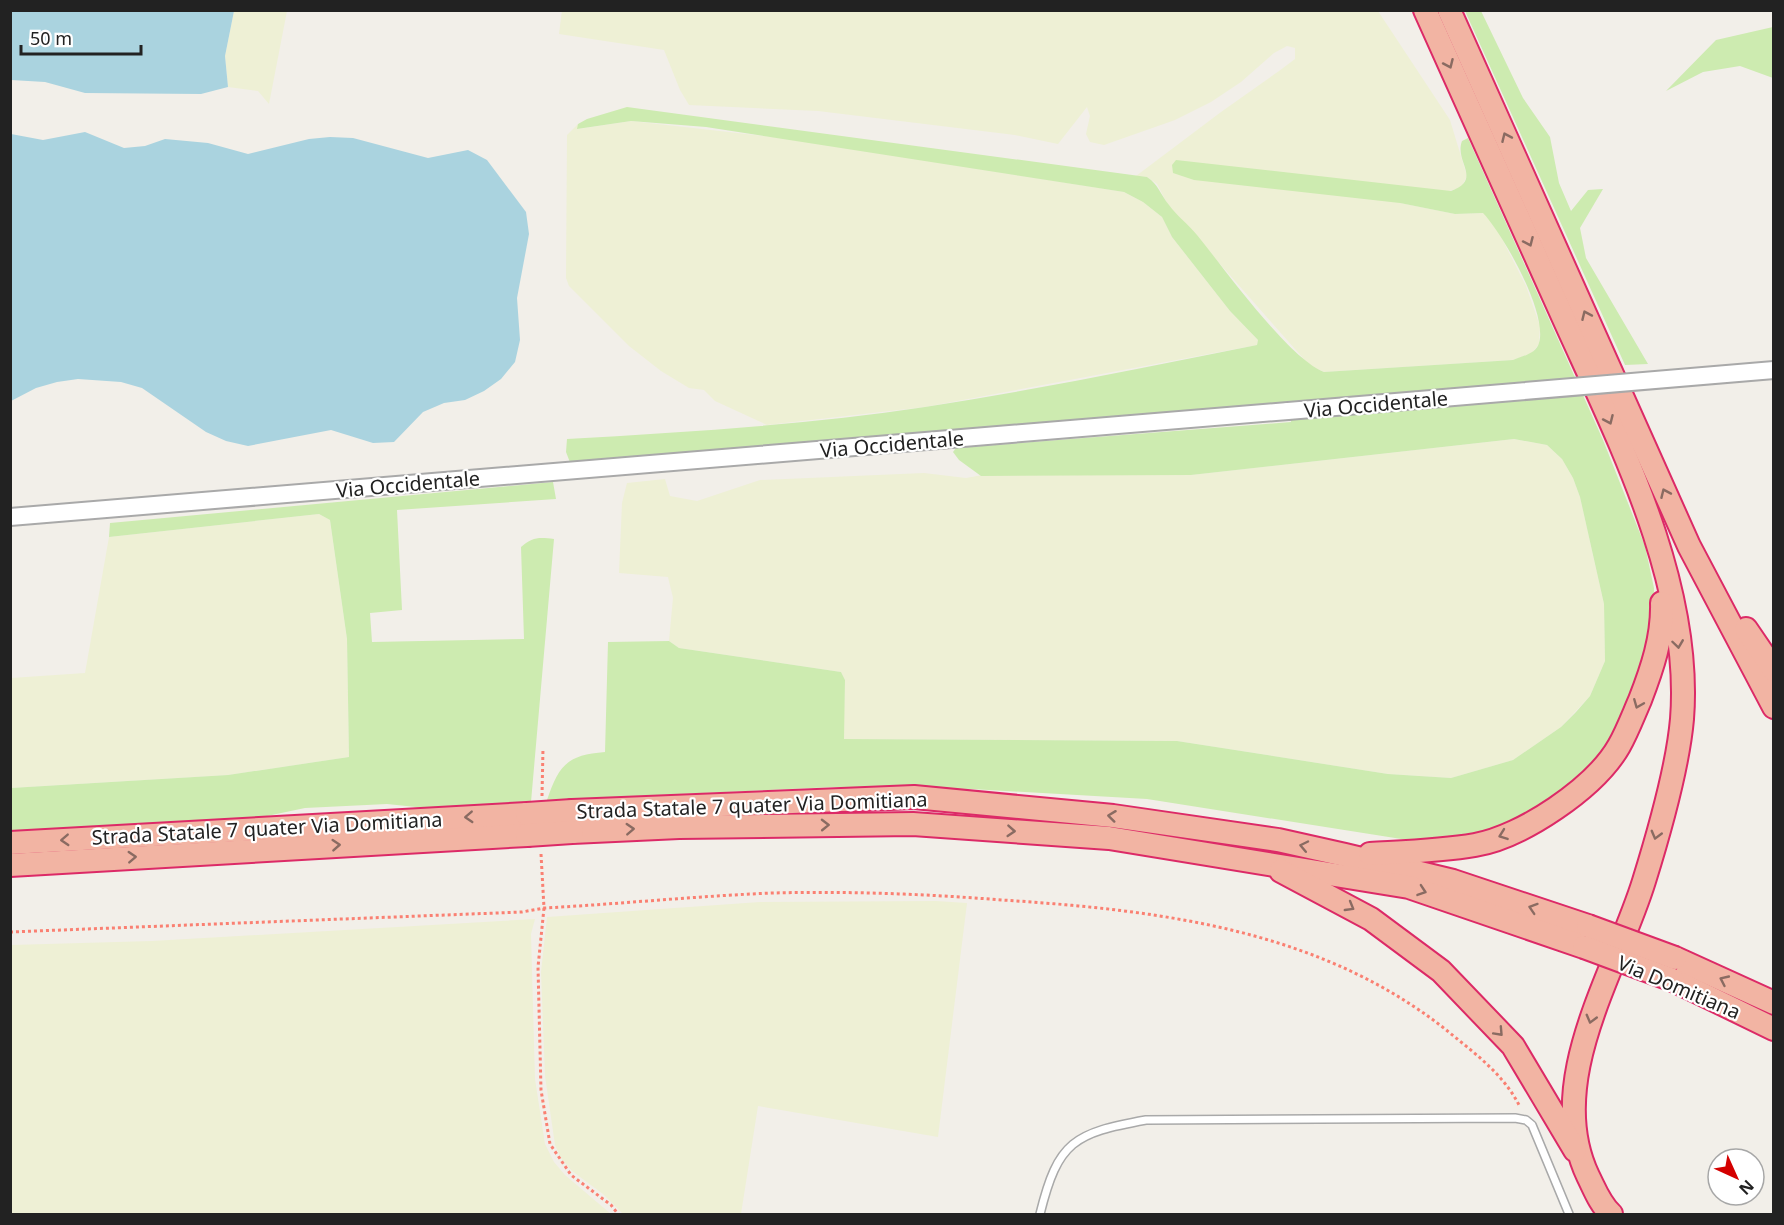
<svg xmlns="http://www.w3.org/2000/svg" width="1784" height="1225" font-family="'Noto Sans',sans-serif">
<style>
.farmland{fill:#eef0d5}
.grass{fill:#cdebb0}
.water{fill:#aad3df}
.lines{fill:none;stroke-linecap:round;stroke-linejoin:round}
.service-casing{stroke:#a9a9a9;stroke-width:10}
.tertiary-casing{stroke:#a9a9a9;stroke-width:20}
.trunk-casing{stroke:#dc2a67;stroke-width:26}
.path{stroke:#fa8072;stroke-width:3;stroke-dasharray:3 3;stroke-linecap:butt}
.service{stroke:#fff;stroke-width:7}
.tertiary{stroke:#fff;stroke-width:16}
.trunk{stroke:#f2b4a3;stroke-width:22}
.tertiary-bridge-casing{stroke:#a9a9a9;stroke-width:20;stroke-linecap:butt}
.trunk-bridge-casing{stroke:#dc2a67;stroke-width:26;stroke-linecap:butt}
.tertiary-bridge{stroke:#fff;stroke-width:16}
.trunk-bridge{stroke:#f2b4a3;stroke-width:22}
.oneway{stroke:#8a6b62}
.labels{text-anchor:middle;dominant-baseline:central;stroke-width:4.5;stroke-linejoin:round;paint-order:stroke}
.street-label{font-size:20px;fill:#222;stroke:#fff}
</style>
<rect width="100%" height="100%" fill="#f2efe9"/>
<g class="farmland">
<polygon points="562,10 1378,11 1450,120 1467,176 1461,188 1400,203 1455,214 1484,213 1495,225 1526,286 1540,326 1539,344 1532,353 1513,360 1324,372 1310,366 1168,205 1157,184 1147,177 1136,176 1221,112 1279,71 1295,59 1295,48 1287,46 1274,53 1241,82 1211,102 1175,120 1104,145 1090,142 1086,134 1090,116 1087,107 1058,144 1015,135 818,111 689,105 680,90 664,50 559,34"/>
<polygon points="234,11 287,11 269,104 258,91 228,87 225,56"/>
<polygon points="631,121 800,140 1124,192 1143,202 1162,217 1172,237 1230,311 1258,340 1257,345 925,407 767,425 715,401 704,390 689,388 661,371 629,346 569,286 566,278 567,135 578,124 578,129"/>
<polygon points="1514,439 1547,445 1562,459 1573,478 1580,497 1604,604 1605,661 1590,696 1561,727 1513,760 1451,778 1388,774 1177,741 843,739 845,680 841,672 679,648 669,641 673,598 668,577 619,573 622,503 627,483 665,479 670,496 697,501 760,480 924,473 966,478 988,474 1191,475"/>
<polygon points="319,514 330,520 347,639 349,757 228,775 11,788 11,678 85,673 109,537"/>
<polygon points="936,901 967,903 938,1137 758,1106 741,1214 623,1214 603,1194 572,1171 561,1158 555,1145 545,1076 541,972 547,917 760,902"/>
<polygon points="535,919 531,934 535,1079 545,1144 554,1162 565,1175 611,1214 11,1214 11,945 152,941"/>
</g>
<g class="grass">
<polygon points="1465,11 1481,11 1523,98 1550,137 1559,183 1571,211 1588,190 1603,189 1580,228 1586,258 1648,364 1625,365"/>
<polygon points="1773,27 1773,78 1740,66 1703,72 1666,91 1716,40"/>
<path d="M627 107 1147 177C1159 185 1160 194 1169 205 1177 216 1188 224 1197 235 1224 268 1288 358 1324 372L1513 360C1522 356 1536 354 1539 343 1548 313 1503 234 1483 213L1455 214 1400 203 1194 180 1173 173 1172 165 1176 160 1451 191C1483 179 1454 162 1462 141L1468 138 1603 440 1645 546 1654 588 1653 645 1606 756 1533 815 1469 837 1414 841 1147 799 972 789 834 787 547 800C559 765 567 755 605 752L608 642 669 641 679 648 841 672 845 680 844 739 1177 741 1388 774 1451 778 1513 760 1561 727 1576 712 1590 696 1605 661 1604 604 1580 497 1573 478 1562 459 1547 445 1514 439 1191 475 981 476 959 460 953 452 956 448 1291 422 1292 402 571 465 566 452 567 439C687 432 807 425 925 407 1036 390 1147 367 1257 345L1258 340 1230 311 1172 237 1162 217 1143 202 1124 192 706 127 631 121 577 129 578 124 587 119Z"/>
<path d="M553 482 556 499 397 510 402 610 370 613 372 642 524 639 521 547C532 537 539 537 554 539L531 802 435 809 387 804 305 808 248 820 11 834V788L228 775 349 757 347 639 330 520 319 514 109 537 110 523Z"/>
</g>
<g class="water">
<polygon points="11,10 234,11 225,56 228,87 201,94 85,93 45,82 11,80"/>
<polygon points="85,132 124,148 145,146 165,139 208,143 248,154 309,139 330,137 353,138 428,158 468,150 487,160 526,212 529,234 517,298 520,340 515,362 501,379 484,391 465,400 444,403 423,412 394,442 373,443 331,430 248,446 226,441 206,432 142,388 121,382 78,379 57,382 36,388 11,401 11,134 43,140"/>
</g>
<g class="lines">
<defs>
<path id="service" d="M1040 1214C1058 1141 1074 1133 1146 1120L1515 1118 1526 1120 1532 1125 1569 1214"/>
<polyline id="tertiary" points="10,517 1288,411"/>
<g id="trunk">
<path d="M1425 10C1470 110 1515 210 1560 310 1615 433 1693 580 1682 719 1678 765 1658 836 1644 881 1616 972 1543 1081 1588 1176 1595 1190 1600 1204 1611 1214"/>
<polyline points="1449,10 1689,546 1774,707"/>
<polyline points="1746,629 1774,670"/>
<polyline points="572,811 914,797 1113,816 1278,840 1345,855 1453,881 1588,926"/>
<polyline points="572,832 679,827 913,824 1109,838 1409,887 1584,947"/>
<polyline points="10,843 527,814"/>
<path d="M1370 854C1404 852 1440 851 1475 845 1522 837 1595 788 1619 746 1627 732 1633 716 1640 700 1652 669 1663 637 1662 603"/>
<polyline points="10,865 527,835"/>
<polyline points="1281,871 1371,919 1441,971 1513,1046 1575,1150"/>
<polyline points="1675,958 1774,1003"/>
<polyline points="1673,980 1774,1029"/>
</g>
</defs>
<use href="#service" class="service-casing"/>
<use href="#tertiary" class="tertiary-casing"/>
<use href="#trunk" class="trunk-casing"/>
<g class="path">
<polyline points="542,796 543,748"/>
<polyline points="541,854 544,908 538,967 541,1090 550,1144 571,1175 611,1205 618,1214"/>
<path d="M10 932 522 912 544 908C620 904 697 896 773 893 849 891 926 894 1002 900 1158 910 1318 929 1445 1029 1473 1052 1504 1074 1520 1107"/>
</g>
<use href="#service" class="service"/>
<use href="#tertiary" class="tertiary"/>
<use href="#trunk" class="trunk"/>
<defs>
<polyline id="tertiary-bridge" points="1288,411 1774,370"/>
<g id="trunk-bridge">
<polyline points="527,814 572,811"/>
<polyline points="527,835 572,832"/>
<polyline points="1588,926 1675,958"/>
<polyline points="1584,947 1673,980"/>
</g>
</defs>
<use href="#tertiary-bridge" class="tertiary-bridge-casing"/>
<use href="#trunk-bridge" class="trunk-bridge-casing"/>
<use href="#tertiary-bridge" class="tertiary-bridge"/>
<use href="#trunk-bridge" class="trunk-bridge"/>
</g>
<defs><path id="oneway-chevron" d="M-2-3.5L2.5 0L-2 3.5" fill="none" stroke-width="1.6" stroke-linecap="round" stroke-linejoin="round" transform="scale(1.5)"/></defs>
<g class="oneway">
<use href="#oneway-chevron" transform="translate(1449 64) rotate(66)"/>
<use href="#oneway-chevron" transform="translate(1506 137) rotate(-114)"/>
<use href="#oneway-chevron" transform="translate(1529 242) rotate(66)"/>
<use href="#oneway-chevron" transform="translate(1586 315) rotate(-114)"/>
<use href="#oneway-chevron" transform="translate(1609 420) rotate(66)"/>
<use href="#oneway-chevron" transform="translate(1665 493) rotate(-114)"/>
<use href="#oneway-chevron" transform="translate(1678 644) rotate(82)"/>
<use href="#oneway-chevron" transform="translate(1638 704) rotate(112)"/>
<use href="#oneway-chevron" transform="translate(1112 816) rotate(-173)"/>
<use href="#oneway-chevron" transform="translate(469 817) rotate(177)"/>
<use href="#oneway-chevron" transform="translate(825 825) rotate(-1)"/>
<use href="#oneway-chevron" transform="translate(630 829) rotate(-3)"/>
<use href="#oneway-chevron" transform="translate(1011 831) rotate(4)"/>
<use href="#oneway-chevron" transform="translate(1503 835) rotate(160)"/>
<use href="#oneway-chevron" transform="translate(1656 835) rotate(105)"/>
<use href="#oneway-chevron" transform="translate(65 840) rotate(177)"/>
<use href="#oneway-chevron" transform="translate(336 845) rotate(-4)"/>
<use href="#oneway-chevron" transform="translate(1304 846) rotate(-168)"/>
<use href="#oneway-chevron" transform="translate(132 857) rotate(-3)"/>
<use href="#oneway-chevron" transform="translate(1422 891) rotate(19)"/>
<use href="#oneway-chevron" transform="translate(1350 907) rotate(30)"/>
<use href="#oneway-chevron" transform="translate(1533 908) rotate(-162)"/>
<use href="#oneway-chevron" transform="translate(1724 980) rotate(-155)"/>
<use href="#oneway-chevron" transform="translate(1591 1019) rotate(105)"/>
<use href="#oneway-chevron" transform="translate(1499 1032) rotate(47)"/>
</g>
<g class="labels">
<g class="street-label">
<text transform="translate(1376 404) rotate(-5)">Via Occidentale</text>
<text transform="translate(892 444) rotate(-5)">Via Occidentale</text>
<text transform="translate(408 484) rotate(-5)">Via Occidentale</text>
<text transform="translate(752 805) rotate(-2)">Strada Statale 7 quater Via Domitiana</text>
<text transform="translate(267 828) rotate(-3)">Strada Statale 7 quater Via Domitiana</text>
<text transform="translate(1679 987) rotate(23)">Via Domitiana</text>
</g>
</g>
<rect width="1784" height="1225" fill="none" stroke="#222222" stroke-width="24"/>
<g transform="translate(1736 1177) rotate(135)"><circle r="28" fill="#ffffff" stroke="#a7a7a7" stroke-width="1.5"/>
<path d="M0-4.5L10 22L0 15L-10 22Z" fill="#d40000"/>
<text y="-9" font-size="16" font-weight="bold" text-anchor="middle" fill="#222222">N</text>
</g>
<path d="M21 45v9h120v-9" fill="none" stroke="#222222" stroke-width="3"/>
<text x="30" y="45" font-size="18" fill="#222222" stroke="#ffffff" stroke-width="4.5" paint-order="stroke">50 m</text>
</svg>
